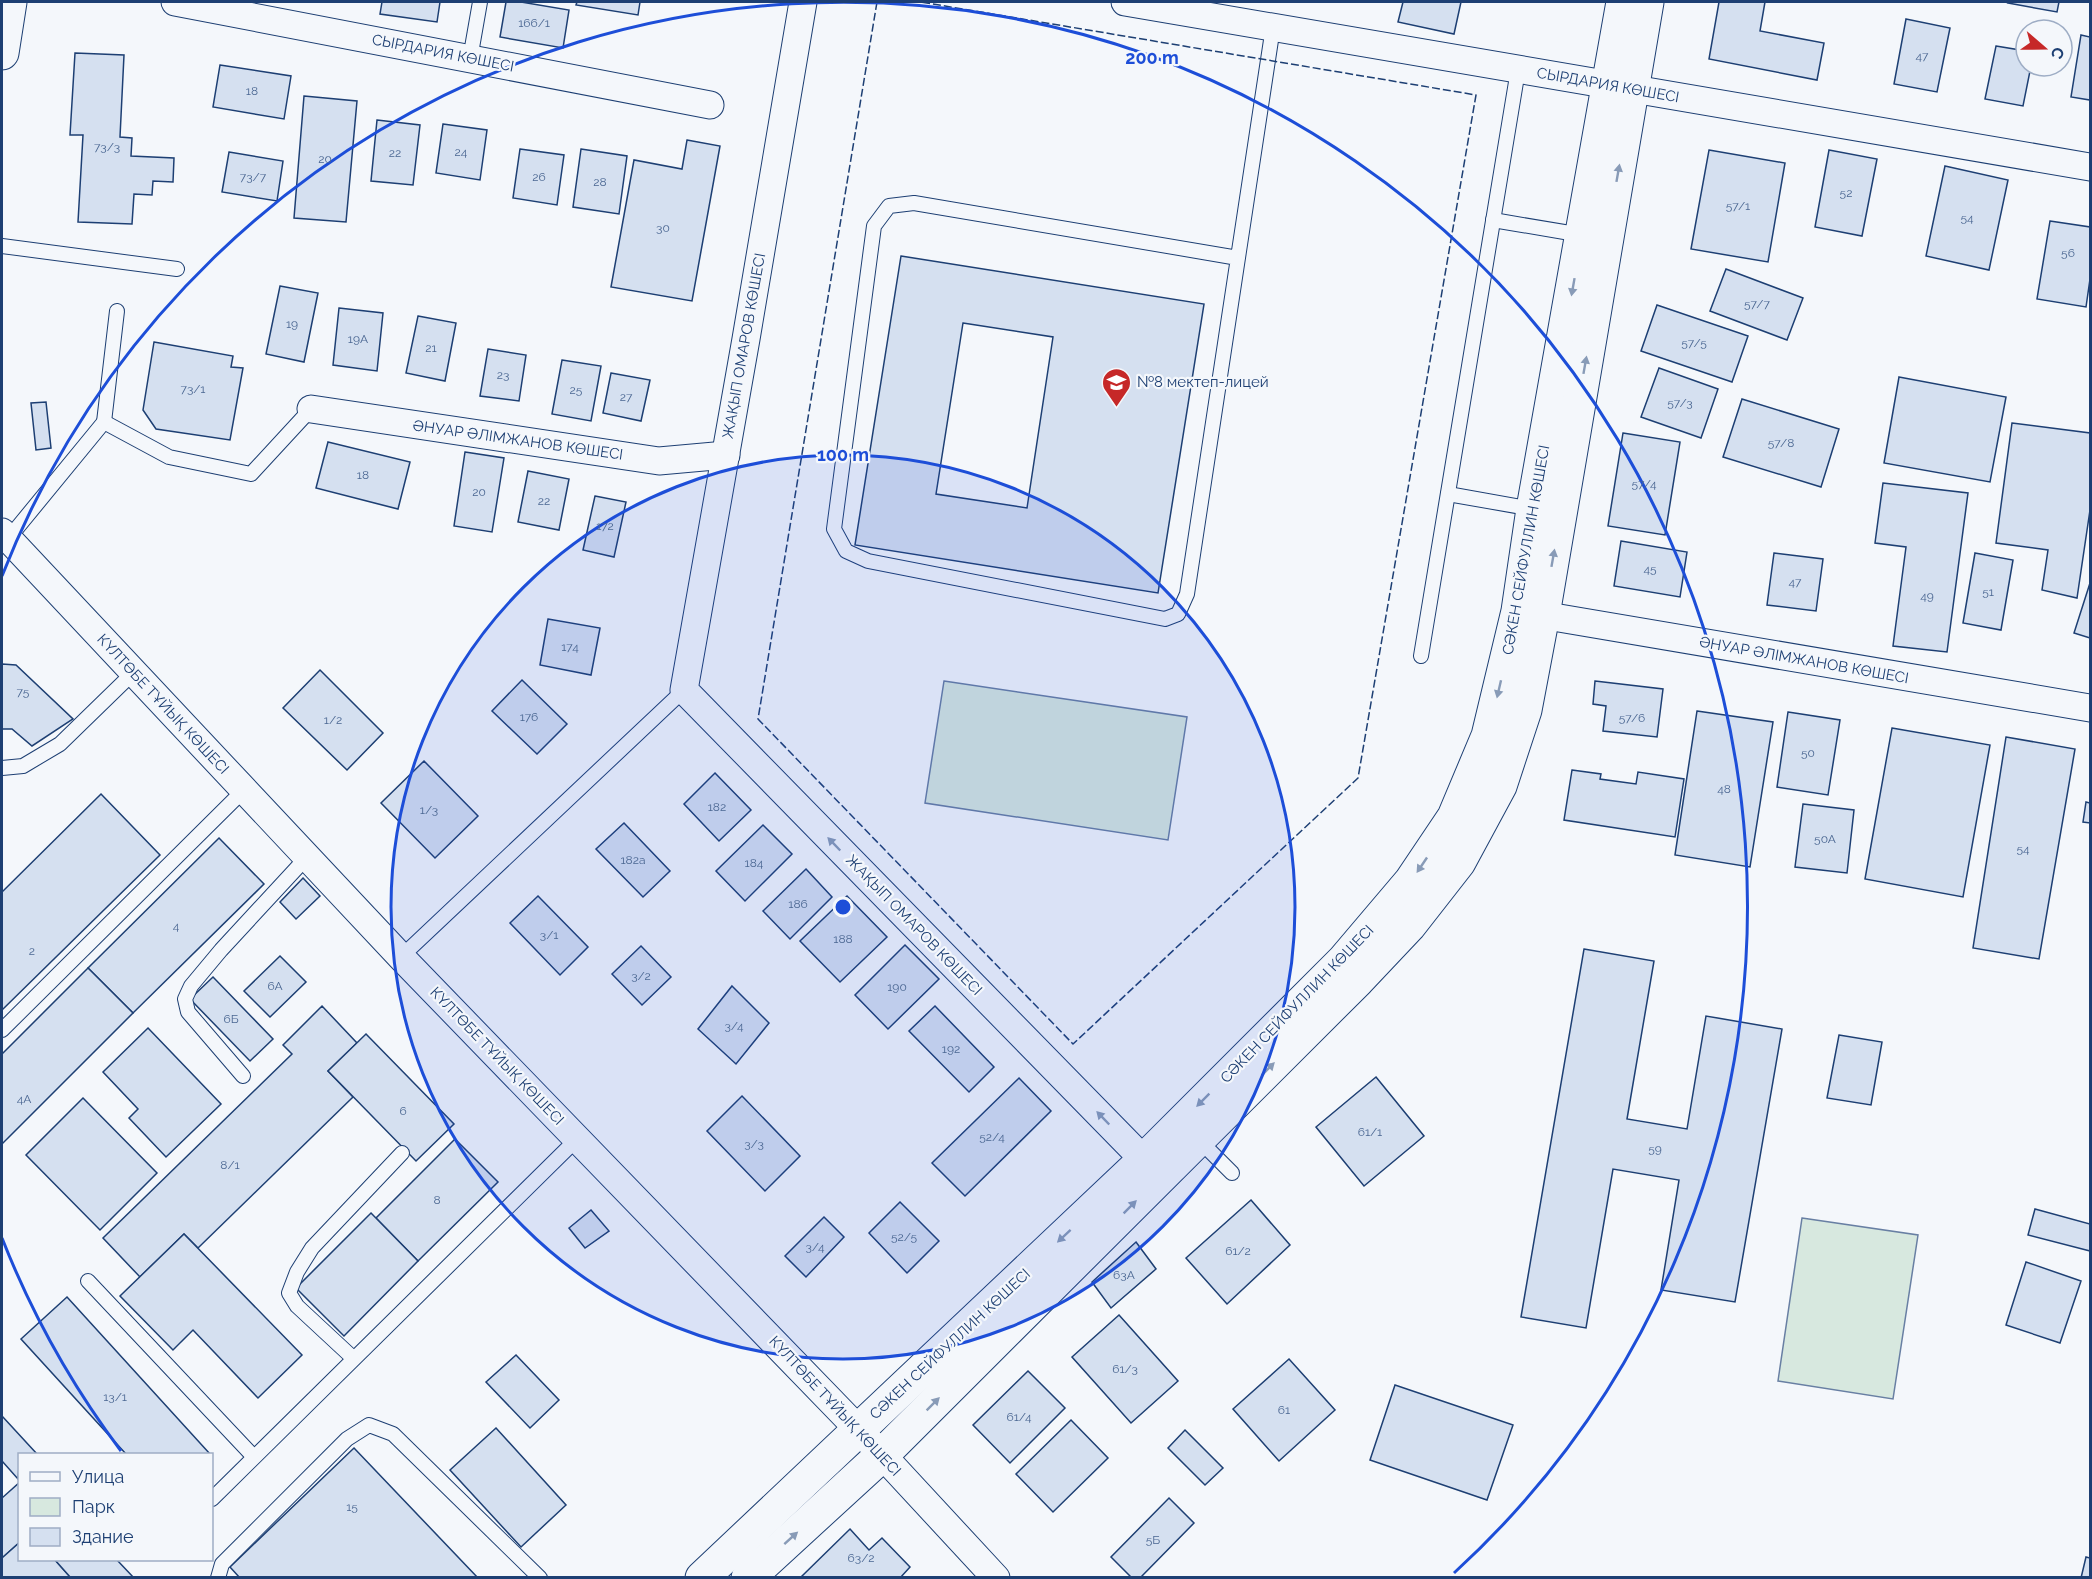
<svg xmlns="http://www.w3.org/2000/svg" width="2092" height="1579" font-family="Raleway,sans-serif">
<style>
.green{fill:#d7e8df;stroke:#687fa3;stroke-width:1.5}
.building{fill:#d5e0f0;stroke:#1d3f73;stroke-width:1.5;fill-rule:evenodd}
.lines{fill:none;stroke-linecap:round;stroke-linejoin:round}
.lane-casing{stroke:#1d3f73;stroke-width:16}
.street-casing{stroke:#1d3f73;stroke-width:29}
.secondary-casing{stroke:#1d3f73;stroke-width:35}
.lane{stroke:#f4f7fb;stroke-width:14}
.street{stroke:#f4f7fb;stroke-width:27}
.secondary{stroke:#f4f7fb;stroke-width:33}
.fence{stroke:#1d3f73;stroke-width:1.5;stroke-dasharray:8 3;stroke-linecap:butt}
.oneway{fill:#889bb7}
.ring{fill:none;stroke:#1d4ed8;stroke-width:3}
.labels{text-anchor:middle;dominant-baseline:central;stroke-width:4.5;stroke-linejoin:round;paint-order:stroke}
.number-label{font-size:12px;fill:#4b6792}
.street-label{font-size:15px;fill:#1d3f73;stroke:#f4f7fb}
.poi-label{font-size:15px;fill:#1d3f73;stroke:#f4f7fb;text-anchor:start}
.centre{fill:#1d4ed8;stroke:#f4f7fb;stroke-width:3}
.ring-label{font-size:18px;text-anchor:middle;font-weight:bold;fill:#1d4ed8;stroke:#f4f7fb;stroke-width:4.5;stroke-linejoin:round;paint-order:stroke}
</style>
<rect width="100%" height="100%" fill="#f4f7fb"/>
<g class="green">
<polygon points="944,681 1187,717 1168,840 925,803"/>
<polygon points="1802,1218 1918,1235 1893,1399 1778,1381"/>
</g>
<g class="building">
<polygon points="382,2 440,2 437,22 380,14"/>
<polygon points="506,2 521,2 569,10 563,48 500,37"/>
<polygon points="577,2 640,2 638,15 576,5"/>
<polygon points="1403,2 1461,2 1454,34 1398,22"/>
<polygon points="1719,2 1765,2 1760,31 1824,43 1817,80 1709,59"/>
<polygon points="2009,2 2059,2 2057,12 2008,3"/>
<polygon points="1906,19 1950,28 1937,92 1894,84"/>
<polygon points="2081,35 2090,37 2090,100 2071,97"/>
<polygon points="1996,46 2026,51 2026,66 2031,66 2023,106 1985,99"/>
<polygon points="75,53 124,55 120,137 132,138 131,156 174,158 173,182 153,181 152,195 134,194 132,224 78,222 83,135 70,135"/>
<polygon points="220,65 291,76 284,119 213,107"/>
<polygon points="304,96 357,101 346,222 294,218"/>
<polygon points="377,120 420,125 413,185 371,181"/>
<polygon points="443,124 487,130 480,180 436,173"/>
<polygon points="687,140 720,146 692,301 611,287 634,160 682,169"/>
<polygon points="520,149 564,155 557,205 513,198"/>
<polygon points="581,149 627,156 619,214 573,207"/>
<polygon points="1709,150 1785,163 1768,262 1691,249"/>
<polygon points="1829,150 1877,159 1862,236 1815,227"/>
<polygon points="229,152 283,161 277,201 222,192"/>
<polygon points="1945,166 2008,180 1989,270 1926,256"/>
<polygon points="2050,221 2090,227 2090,279 2086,307 2037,299"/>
<path d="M901 256 1204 304 1158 593 855 545ZM963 323 1053 337 1027 508 936 494Z"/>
<polygon points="1726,269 1803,298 1787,340 1710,311"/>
<polygon points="280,286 318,293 304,362 266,354"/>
<polygon points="1657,305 1748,336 1732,382 1641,351"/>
<polygon points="339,308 383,313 377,371 333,365"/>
<polygon points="418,316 456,323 445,381 406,373"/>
<polygon points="154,342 233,356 231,367 243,368 230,440 156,429 143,410"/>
<polygon points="488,349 526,355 519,401 480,396"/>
<polygon points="562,360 601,366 591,421 552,414"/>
<polygon points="1659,368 1718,389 1701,438 1641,417"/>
<polygon points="611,373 650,380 641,421 603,413"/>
<polygon points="1899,377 2006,397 1990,482 1884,463"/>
<polygon points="1742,399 1839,429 1821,487 1723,457"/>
<polygon points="46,402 51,448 36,450 31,403"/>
<polygon points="2012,423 2090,433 2090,510 2077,598 2042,590 2048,550 1996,543"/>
<polygon points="1623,433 1680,442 1665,535 1608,526"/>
<polygon points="328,442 410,462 398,509 316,488"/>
<polygon points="465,452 504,458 492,532 454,526"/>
<polygon points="528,471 569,479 559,530 518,522"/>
<polygon points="1883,483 1968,493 1947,652 1893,646 1906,547 1875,543"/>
<polygon points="595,496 626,502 614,557 583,550"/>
<polygon points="1621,541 1687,552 1680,597 1614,586"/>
<polygon points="1774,553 1823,559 1816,611 1767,605"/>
<polygon points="1975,553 2013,560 2001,630 1963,623"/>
<polygon points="2090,583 2090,638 2074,633"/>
<polygon points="548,619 600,628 591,675 540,665"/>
<polygon points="2,664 16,665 73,719 32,746 12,729 2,729"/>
<polygon points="320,670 383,733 347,770 283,708"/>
<polygon points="522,680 567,724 537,754 492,711"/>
<polygon points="1595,681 1663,689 1657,737 1603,731 1606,706 1593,704"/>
<polygon points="1697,711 1773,722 1750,867 1675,855"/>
<polygon points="1788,712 1840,720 1828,795 1777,787"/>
<polygon points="1892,728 1990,745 1963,897 1865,879"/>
<polygon points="2006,737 2075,749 2039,959 1973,948"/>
<polygon points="424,761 478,816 435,858 381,803"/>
<polygon points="1572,770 1601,774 1600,779 1636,784 1638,772 1684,779 1675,837 1564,820"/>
<polygon points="715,773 751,810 719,841 684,804"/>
<polygon points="101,794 160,855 2,1010 2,892"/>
<polygon points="2086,802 2090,803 2090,823 2083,822"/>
<polygon points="1803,804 1854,810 1847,873 1795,867"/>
<polygon points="624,823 670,871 643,897 596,849"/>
<polygon points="763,825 792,854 745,901 716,871"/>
<polygon points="219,838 264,884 133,1013 88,968"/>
<polygon points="806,869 832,897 790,939 763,911"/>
<polygon points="303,878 320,896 296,919 280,902"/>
<polygon points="538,896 588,947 560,975 510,923"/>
<polygon points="847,896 887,937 840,982 800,941"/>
<polygon points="905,945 939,979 888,1029 855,995"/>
<polygon points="641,946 671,977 642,1005 612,974"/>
<polygon points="1584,949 1654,961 1627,1119 1687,1129 1706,1016 1782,1029 1735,1302 1661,1290 1679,1180 1613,1169 1586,1328 1521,1317"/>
<polygon points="280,956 306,982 270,1017 244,991"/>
<polygon points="88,968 133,1013 2,1144 2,1054"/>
<polygon points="213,977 273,1039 250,1061 190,999"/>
<polygon points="732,986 769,1023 736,1064 698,1029"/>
<polygon points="322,1006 357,1043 328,1071 353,1097 198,1248 184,1234 140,1277 103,1238 292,1054 283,1045"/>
<polygon points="935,1006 994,1067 969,1092 909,1031"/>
<polygon points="148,1028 221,1104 166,1157 129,1118 138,1109 103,1072"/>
<polygon points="366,1034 454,1124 416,1161 328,1071"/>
<polygon points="1839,1035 1882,1042 1871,1105 1827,1098"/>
<polygon points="1376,1077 1424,1136 1364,1186 1316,1127"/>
<polygon points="1019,1078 1051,1111 965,1196 932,1163"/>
<polygon points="742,1096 800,1156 765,1191 707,1131"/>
<polygon points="83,1098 157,1173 100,1230 26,1155"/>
<polygon points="455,1139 498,1182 418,1261 376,1218"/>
<polygon points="1251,1200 1290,1245 1227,1304 1186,1258"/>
<polygon points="900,1202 939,1241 907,1273 869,1233"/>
<polygon points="2035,1209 2090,1224 2090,1251 2028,1235"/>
<polygon points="591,1210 609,1231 585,1248 569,1228"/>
<polygon points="371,1213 418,1261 344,1336 296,1288"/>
<polygon points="824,1217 844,1237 806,1277 785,1256"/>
<polygon points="184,1234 302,1355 258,1398 193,1330 173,1350 120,1296"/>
<polygon points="1136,1242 1156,1269 1111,1308 1092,1282"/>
<polygon points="2026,1262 2081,1281 2060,1343 2006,1325"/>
<polygon points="67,1297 210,1454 126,1454 21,1339"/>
<polygon points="1119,1315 1178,1381 1131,1423 1072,1357"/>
<polygon points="516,1355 559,1400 530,1428 486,1382"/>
<polygon points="1289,1359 1335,1410 1279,1461 1233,1409"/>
<polygon points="1028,1371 1065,1408 1010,1463 973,1425"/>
<polygon points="1395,1385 1513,1425 1487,1500 1370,1460"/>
<polygon points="2,1416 37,1454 20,1454 18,1479 2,1461"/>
<polygon points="1071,1420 1108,1458 1053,1512 1016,1474"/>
<polygon points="496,1428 566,1505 521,1547 450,1470"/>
<polygon points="1185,1430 1223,1468 1205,1485 1168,1448"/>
<polygon points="354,1448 478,1578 240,1578 230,1567"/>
<polygon points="20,1482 20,1542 2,1558 2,1498"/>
<polygon points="1169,1498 1194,1523 1140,1578 1132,1578 1111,1557"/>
<polygon points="850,1529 869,1550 882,1538 910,1567 900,1578 800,1578"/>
<polygon points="20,1542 20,1560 55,1560 71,1578 2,1578 2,1558"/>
<polygon points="2086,1557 2090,1558 2090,1578 2081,1578"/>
<polygon points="55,1560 117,1560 134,1578 71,1578"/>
</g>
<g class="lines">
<defs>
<g id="lane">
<polyline points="470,59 480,2"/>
<polyline points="1493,220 1582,235"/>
<polyline points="2,246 177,269"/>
<polyline points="1238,258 914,203 889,206 874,226 834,529 846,551 868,561 1165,619 1178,614 1187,594 1273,27"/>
<polyline points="104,422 117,311"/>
<polyline points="1448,494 1533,509"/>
<polyline points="8,539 104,422 169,457 251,474 311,409"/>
<polyline points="1421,656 1518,70"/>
<polyline points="2,768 23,766 60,744 134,672"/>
<polyline points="401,957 684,690"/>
<polyline points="2,1030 244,790"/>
<polyline points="243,1076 188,1012 185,999 191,986 221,950 307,857"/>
<polyline points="1198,1139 1232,1173"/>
<polyline points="88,1281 253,1456"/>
<polyline points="353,1358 297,1306 289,1293 297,1272 312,1248 402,1153"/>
<polyline points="212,1499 577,1139"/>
<polyline points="218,1578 222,1564 347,1439 369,1425 393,1434 540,1578"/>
</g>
<g id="street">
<polyline points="175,2 710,105"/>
<polyline points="803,2 746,339 684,690 1144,1160"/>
<polyline points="1125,2 2090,167"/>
<polyline points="311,409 659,461 726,455"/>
<polyline points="2,532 401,957 859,1430 996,1578"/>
<polyline points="1524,612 2090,708"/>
</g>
<g id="secondary">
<polyline points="2,53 10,2"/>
<polyline points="702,1578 1144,1160 1344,960 1411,881 1454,817 1488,736 1518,611 1533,509 1623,2"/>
<polyline points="748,1578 882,1455 1358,980 1409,926 1459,862 1500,786 1525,710 1543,615 1647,2"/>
</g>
</defs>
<use href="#lane" class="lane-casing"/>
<use href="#street" class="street-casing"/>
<use href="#secondary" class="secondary-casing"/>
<use href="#lane" class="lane"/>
<use href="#street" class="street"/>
<use href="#secondary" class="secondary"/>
<polyline class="fence" points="877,2 758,719 1073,1044 1358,778 1476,95 921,2"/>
</g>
<defs><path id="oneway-solid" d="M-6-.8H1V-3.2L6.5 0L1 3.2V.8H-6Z" transform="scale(1.5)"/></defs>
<g class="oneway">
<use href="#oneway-solid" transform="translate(1618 173) rotate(-80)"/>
<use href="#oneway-solid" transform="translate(1573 287) rotate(100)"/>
<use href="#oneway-solid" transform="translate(1585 365) rotate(-80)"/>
<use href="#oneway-solid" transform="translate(1553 558) rotate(-80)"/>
<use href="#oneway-solid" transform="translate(1499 689) rotate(103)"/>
<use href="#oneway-solid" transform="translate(834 844) rotate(-134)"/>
<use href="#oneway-solid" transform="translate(1422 865) rotate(124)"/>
<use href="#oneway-solid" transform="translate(1268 1069) rotate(-45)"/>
<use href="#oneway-solid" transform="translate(1203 1100) rotate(135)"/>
<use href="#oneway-solid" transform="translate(1103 1118) rotate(-134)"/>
<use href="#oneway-solid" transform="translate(1130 1207) rotate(-45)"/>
<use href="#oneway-solid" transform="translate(1064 1236) rotate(137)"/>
<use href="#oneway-solid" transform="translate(933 1404) rotate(-45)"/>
<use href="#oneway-solid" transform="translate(791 1538) rotate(-42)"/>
</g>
<circle cx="843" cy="907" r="452" fill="#1d4ed8" fill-opacity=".12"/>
<g class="ring">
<circle cx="843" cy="907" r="452"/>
<path d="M121 1451A904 904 0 0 1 2 1238M2 576A904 904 0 1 1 1454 1573"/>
</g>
<defs>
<symbol id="school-pin" viewBox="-11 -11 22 30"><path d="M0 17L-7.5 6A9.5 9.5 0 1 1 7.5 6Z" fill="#c62828" stroke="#f4f7fb"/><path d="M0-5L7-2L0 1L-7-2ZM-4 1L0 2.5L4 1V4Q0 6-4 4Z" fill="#fff"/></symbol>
</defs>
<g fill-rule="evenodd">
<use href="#school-pin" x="1100" y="366" width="33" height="45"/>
</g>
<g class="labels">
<g class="number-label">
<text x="534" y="23">166/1</text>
<text x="1922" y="56">47</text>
<text x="252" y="91">18</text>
<text x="107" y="147">73/3</text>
<text x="461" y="152">24</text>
<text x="395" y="153">22</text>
<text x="325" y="159">20</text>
<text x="253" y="177">73/7</text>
<text x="539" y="177">26</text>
<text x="600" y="182">28</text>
<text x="1846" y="193">52</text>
<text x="1738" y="206">57/1</text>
<text x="1967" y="218">54</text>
<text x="663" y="228">30</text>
<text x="2068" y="253">56</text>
<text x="1757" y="304">57/7</text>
<text x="292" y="324">19</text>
<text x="358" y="339">19А</text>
<text x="1694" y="343">57/5</text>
<text x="431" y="348">21</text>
<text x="503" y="375">23</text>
<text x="193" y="389">73/1</text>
<text x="576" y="390">25</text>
<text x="626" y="397">27</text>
<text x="1680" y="403">57/3</text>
<text x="1781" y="443">57/8</text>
<text x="363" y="475">18</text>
<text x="1644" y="484">57/4</text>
<text x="479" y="492">20</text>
<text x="544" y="501">22</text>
<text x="605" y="526">172</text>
<text x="1650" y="569">45</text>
<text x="1795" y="582">47</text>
<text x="1988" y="592">51</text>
<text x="1927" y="596">49</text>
<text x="570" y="647">174</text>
<text x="23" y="692">75</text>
<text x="529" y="717">176</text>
<text x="1632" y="718">57/6</text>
<text x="333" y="720">1/2</text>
<text x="1808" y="753">50</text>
<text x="1724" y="789">48</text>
<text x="717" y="807">182</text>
<text x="429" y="810">1/3</text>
<text x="1825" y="839">50А</text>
<text x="2023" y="849">54</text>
<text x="633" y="860">182а</text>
<text x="754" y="863">184</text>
<text x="798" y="904">186</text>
<text x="176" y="926">4</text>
<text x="549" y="935">3/1</text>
<text x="843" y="939">188</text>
<text x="32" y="951">2</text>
<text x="641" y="976">3/2</text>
<text x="275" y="986">6А</text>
<text x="897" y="987">190</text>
<text x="231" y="1019">6Б</text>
<text x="734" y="1026">3/4</text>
<text x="951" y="1049">192</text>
<text x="24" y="1099">4А</text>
<text x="403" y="1111">6</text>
<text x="1370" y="1132">61/1</text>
<text x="992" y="1137">52/4</text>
<text x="754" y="1144">3/3</text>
<text x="1655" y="1149">59</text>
<text x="230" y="1165">8/1</text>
<text x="437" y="1200">8</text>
<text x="904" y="1237">52/5</text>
<text x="815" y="1247">3/4</text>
<text x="1238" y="1251">61/2</text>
<text x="1124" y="1275">63А</text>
<text x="1125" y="1369">61/3</text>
<text x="115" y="1397">13/1</text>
<text x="1284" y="1410">61</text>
<text x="1019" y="1417">61/4</text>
<text x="352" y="1507">15</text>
<text x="1153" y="1540">5Б</text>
<text x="861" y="1558">63/2</text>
</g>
<g class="street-label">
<text transform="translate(443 53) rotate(11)">СЫРДАРИЯ КӨШЕСІ</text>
<text transform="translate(1608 85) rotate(10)">СЫРДАРИЯ КӨШЕСІ</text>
<text transform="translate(744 346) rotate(-80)">ЖАҚЫП ОМАРОВ КӨШЕСІ</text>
<text transform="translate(518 440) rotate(8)">ӘНУАР ӘЛІМЖАНОВ КӨШЕСІ</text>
<text transform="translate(1526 550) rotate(-80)">СӘКЕН СЕЙФУЛЛИН КӨШЕСІ</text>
<text transform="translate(1804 660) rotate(10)">ӘНУАР ӘЛІМЖАНОВ КӨШЕСІ</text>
<text transform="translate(163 704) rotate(47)">КҮЛТӨБЕ ТҰЙЫҚ КӨШЕСІ</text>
<text transform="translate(914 925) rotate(46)">ЖАҚЫП ОМАРОВ КӨШЕСІ</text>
<text transform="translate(1297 1004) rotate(-46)">СӘКЕН СЕЙФУЛЛИН КӨШЕСІ</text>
<text transform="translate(497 1056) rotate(46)">КҮЛТӨБЕ ТҰЙЫҚ КӨШЕСІ</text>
<text transform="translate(950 1344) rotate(-43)">СӘКЕН СЕЙФУЛЛИН КӨШЕСІ</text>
<text transform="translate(835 1406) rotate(47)">КҮЛТӨБЕ ТҰЙЫҚ КӨШЕСІ</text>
</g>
<g class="poi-label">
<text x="1137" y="382">№8 мектеп-лицей</text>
</g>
</g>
<circle cx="843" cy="907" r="9" class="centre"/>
<g class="ring-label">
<text x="1152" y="64">200 m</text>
<text x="843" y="461">100 m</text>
</g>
<rect width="2092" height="1579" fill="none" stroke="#1d3f73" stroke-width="6"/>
<rect x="18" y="1453" width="195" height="108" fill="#f4f7fb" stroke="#9eadc5" stroke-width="1.5"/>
<rect x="30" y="1472" width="30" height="9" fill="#f4f7fb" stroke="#9eadc5" stroke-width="1.5"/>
<text x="72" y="1483" font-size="18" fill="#1d3f73">Улица</text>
<rect x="30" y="1498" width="30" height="18" fill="#d7e8df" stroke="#9eadc5" stroke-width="1.5"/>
<text x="72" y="1513" font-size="18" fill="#1d3f73">Парк</text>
<rect x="30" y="1528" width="30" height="18" fill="#d5e0f0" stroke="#9eadc5" stroke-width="1.5"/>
<text x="72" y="1543" font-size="18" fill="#1d3f73">Здание</text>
<g transform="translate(2044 48) rotate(110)"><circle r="28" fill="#f4f7fb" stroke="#9eadc5" stroke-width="1.5"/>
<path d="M0-4.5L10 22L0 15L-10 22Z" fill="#c62828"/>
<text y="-9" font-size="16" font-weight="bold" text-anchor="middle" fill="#1d3f73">С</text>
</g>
</svg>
